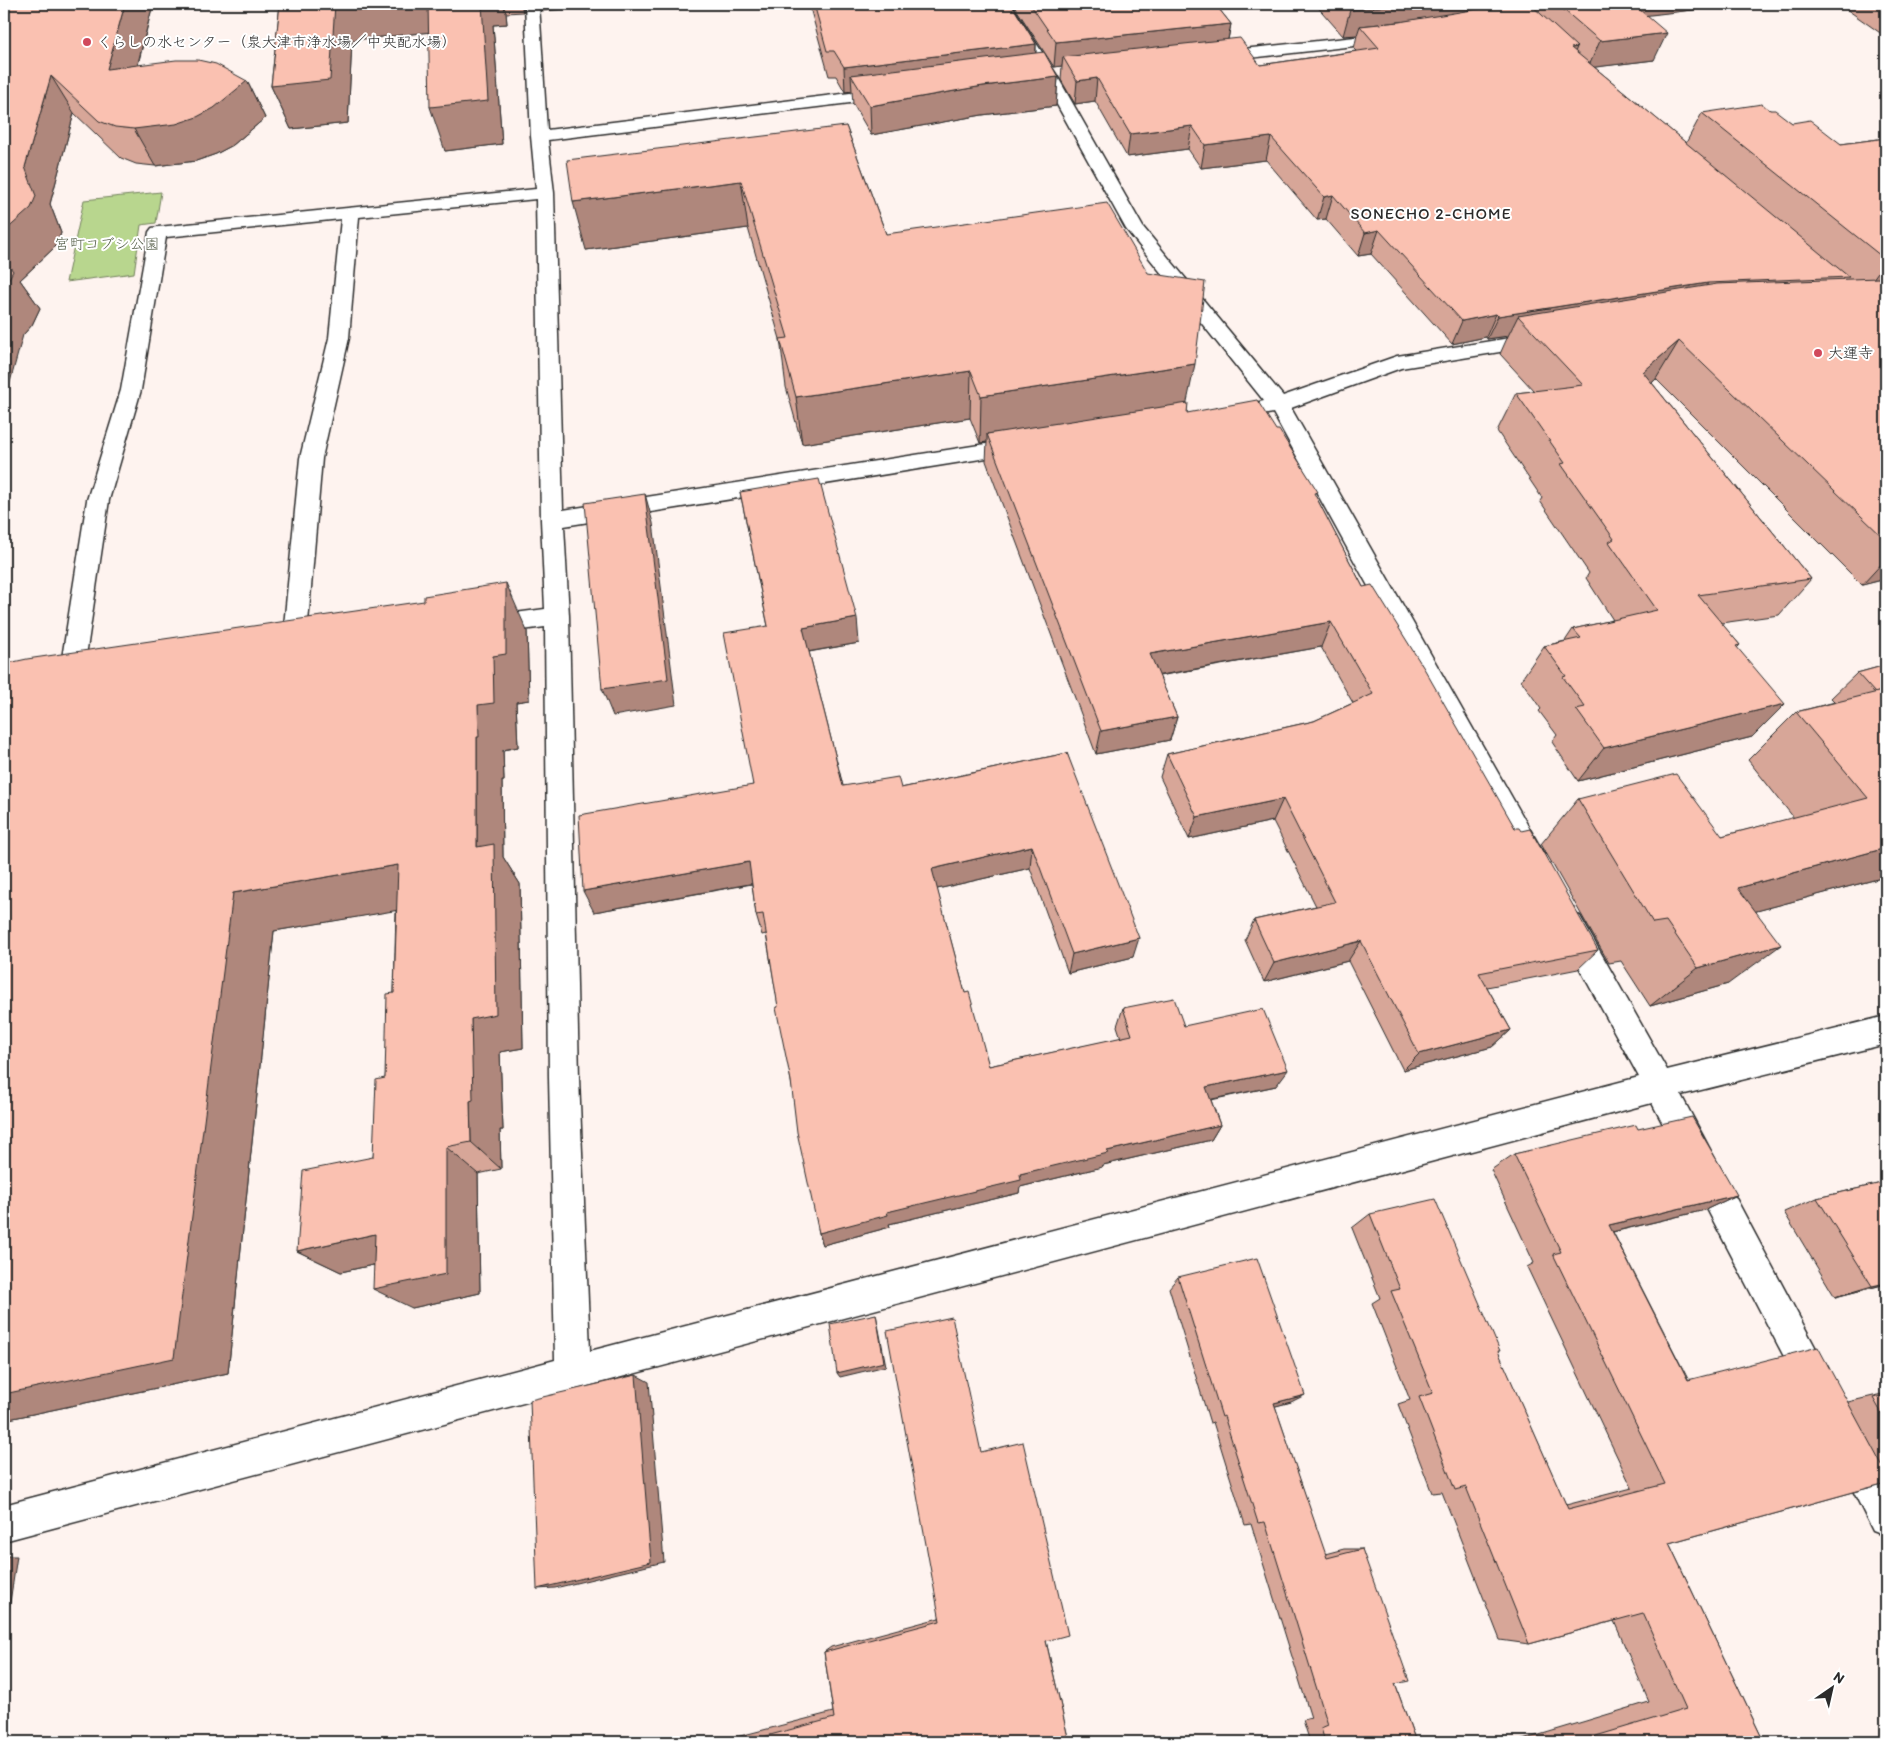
<svg xmlns="http://www.w3.org/2000/svg" width="1890" height="1746" font-family="Itim,'Klee One',sans-serif">
<style>
.green{fill:#b8d68e;stroke:#72805c}
.lines{fill:none;stroke-linecap:round;stroke-linejoin:round}
.minor-casing{stroke:#2b2b2b;stroke-width:3}
.minor{fill:#fff;fill-rule:evenodd}
.wall{fill:#d7a698;stroke:#2b2b2b}
.shaded-wall{fill:#af877c;stroke:#2b2b2b}
.building{fill:#fac1b1;stroke:#2b2b2b}
.poi-dot{fill:#d1495b;stroke:#fff;stroke-width:2}
.labels{text-anchor:middle;dominant-baseline:central;stroke-width:4;stroke-linejoin:round;paint-order:stroke}
.far-poi-label{font-size:15px;fill:#2b2b2b;stroke:#fff;text-anchor:start}
.far-park-label{font-size:15px;fill:#555e49;stroke:#fff}
.far-neighbourhood-label{font-size:16px;letter-spacing:1px;fill:#2b2b2b;stroke:#fff}
</style>
<rect width="100%" height="100%" fill="#fef3ef"/>
<filter id="ink" filterUnits="userSpaceOnUse"><feTurbulence type="fractalNoise" baseFrequency=".02" numOctaves="2"/><feDisplacementMap in="SourceGraphic" scale="10" xChannelSelector="R" yChannelSelector="G"/><feConvolveMatrix kernelMatrix="1 2 1 2 8 2 1 2 1" color-interpolation-filters="sRGB"/></filter>
<g filter="url(#ink)">
<polygon class="green" points="161,192 156,223 141,225 134,273 66,282 84,200"/>
<g class="lines">
<defs>
<g id="minor">
<polygon points="525,4 539,4 547,130 891,88 897,90 899,93 897,96 891,98 548,140 554,193 563,510 1024,438 1032,440 1035,445 1032,450 1024,452 564,526 569,616 579,1078 590,1351 1639,1077 1556,925 1560,916 1570,913 1580,916 1667,1070 1886,1016 1886,1044 1681,1095 1829,1373 1834,1385 1829,1397 1817,1402 1805,1397 1652,1103 4,1541 4,1505 555,1360 549,1078 545,627 486,635 478,632 474,626 478,620 486,617 545,609 541,520 536,199 359,217 349,338 322,458 305,658 302,665 293,667 284,665 281,658 300,458 329,338 341,219 166,237 141,390 109,500 81,690 78,697 69,700 60,697 57,690 87,500 121,390 149,232 152,228 158,227 536,189 531,136"/>
<polygon points="997,4 1011,4 1056,74 1143,227 1283,396 1397,356 1542,333 1549,335 1552,339 1549,343 1542,345 1401,368 1291,408 1544,854 1548,862 1544,870 1534,874 1524,870 1273,413 1262,415 1255,413 1252,408 1255,403 1264,401 1126,229 1040,74"/>
<polygon points="1393,33 1398,35 1401,38 1398,41 1214,62 1208,60 1206,57 1208,54 1214,52"/>
<polygon points="1853,1436 1866,1441 1886,1481 1886,1536 1873,1531 1835,1454 1840,1441"/>
</g>
</defs>
<use href="#minor" class="minor-casing"/>
<use href="#minor" class="minor"/>
</g>
<g class="wall">
<polygon points="4,4 153,4 138,65 247,81 265,118 233,145 216,154 196,161 155,166 136,164 121,158 74,113 50,204 61,233 56,246 20,280 40,308 32,325 23,335"/>
<polygon points="280,4 523,4 523,12 506,13 507,24 493,25 502,144 445,151 429,32 352,40 348,123 291,129 271,86"/>
<polygon points="540,4 628,4 541,11"/>
<polygon points="809,4 1011,4 1036,44 1036,53 1058,77 1056,106 982,115 871,135 853,104 852,91 845,92 836,76 829,76"/>
<polygon points="1013,4 1215,4 1231,24 1228,40 1260,65 1356,51 1354,49 1357,35 1343,36 1315,4 1743,4 1646,15 1654,60 1594,67 1686,143 1702,113 1770,110 1792,123 1841,144 1886,138 1886,579 1862,585 1656,379 1652,383 1811,579 1779,615 1721,623 1740,645 1737,648 1752,737 1578,781 1552,742 1557,735 1539,711 1541,709 1521,680 1544,646 1565,641 1573,629 1613,620 1586,578 1589,573 1540,501 1542,498 1497,431 1516,393 1534,391 1500,354 1508,336 1487,339 1486,337 1452,344 1371,254 1358,256 1326,219 1317,220 1266,160 1201,168 1188,149 1127,157 1095,101 1075,104 1061,80 1062,66 1054,67"/>
<polygon points="1839,4 1886,4 1886,37"/>
<polygon points="846,126 886,234 1187,403 1187,413 1316,497 1363,587 1515,828 1598,950 1578,969 1487,987 1511,1030 1492,1047 1403,1070 1348,961 1264,982 1245,940 1254,920 1316,906 1273,821 1189,839 1160,777 1167,754 1314,721 1353,703 1321,647 1159,676 1177,717 1170,740 1096,754 986,461 987,442 980,443 970,418 802,444 786,387 780,339 748,228 586,250"/>
<polygon points="740,492 859,643 809,652 843,786 901,788 1067,753 1133,957 1068,973 1030,868 937,889 965,993 989,1066 1121,1038 1117,1026 1123,1008 1184,1026 1276,1086 1211,1100 1220,1125 1211,1140 1103,1165 1102,1167 1020,1187 1019,1193 889,1224 890,1227 823,1245 819,1233 791,1081 766,934 762,935 756,915 752,884 594,912 753,785 768,626"/>
<polygon points="527,631 529,700 516,702 518,747 503,750 504,781 502,781 503,857 520,884 523,1048 500,1052 503,1130 500,1130 501,1169 478,1174 480,1293 412,1308 373,1265 341,1272 297,1251 373,1157 385,1078 394,993 396,910 274,931 228,1373 4,1420 4,664"/>
<polygon points="1886,665 1886,878 1885,877 1756,911 1728,984 1650,1006 1621,961 1609,963 1541,844 1578,799 1722,836 1794,818 1748,760 1796,712 1835,702 1831,698 1857,673"/>
<polygon points="1638,1129 1737,1195 1705,1210 1613,1232 1688,1379 1848,1402 1886,1393 1886,1483 1669,1543 1764,1742 1516,1742 1649,1702 1614,1621 1529,1644 1500,1640 1442,1492 1432,1493 1398,1404 1410,1400 1372,1303 1380,1298 1352,1228 1370,1214 1498,1352 1566,1505 1632,1488 1527,1267 1534,1263 1491,1170 1514,1154"/>
<polygon points="1886,1182 1886,1284 1835,1297 1784,1212 1817,1198"/>
<polygon points="1178,1277 1291,1402 1275,1406 1325,1554 1344,1549 1362,1549 1395,1684 1416,1742 1310,1742 1303,1720 1311,1718 1251,1524 1245,1525 1213,1422 1210,1423 1169,1288"/>
<polygon points="981,1452 1046,1641 1069,1742 717,1742 833,1712 824,1652 831,1647 939,1618"/>
</g>
<g class="shaded-wall">
<polygon points="125,4 153,4 127,106 107,69"/>
<polygon points="335,4 433,4 442,31 352,40 348,123 291,129 271,86"/>
<polygon points="482,4 503,4 506,13 507,24 493,25 502,144 445,151 430,107"/>
<polygon points="521,4 523,4 523,12"/>
<polygon points="1405,4 1509,4 1506,11 1360,26 1357,35 1343,36 1350,10"/>
<polygon points="1616,4 1743,4 1609,20"/>
<polygon points="1231,24 1226,49 1063,57 1062,66 1054,67 1056,42"/>
<polygon points="1667,33 1654,60 1588,68 1600,41"/>
<polygon points="1036,44 1035,68 851,75 852,91 845,92 844,67"/>
<polygon points="1577,47 1568,70 1571,48"/>
<polygon points="51,76 74,113 50,204 61,233 56,246 20,280 40,308 32,325 23,335 4,404 4,232 25,167"/>
<polygon points="1058,77 1056,106 982,115 871,135 870,106 983,86"/>
<polygon points="1097,78 1095,101 1075,104 1077,81"/>
<polygon points="247,81 265,118 233,145 216,154 196,161 155,166 134,129"/>
<polygon points="1192,126 1188,149 1127,157 1130,134"/>
<polygon points="1271,137 1266,160 1201,168 1205,145"/>
<polygon points="741,181 748,228 586,250 573,202"/>
<polygon points="1333,195 1326,219 1317,220 1324,197"/>
<polygon points="1379,230 1371,254 1358,256 1365,233"/>
<polygon points="1886,261 1886,291 1859,298"/>
<polygon points="1708,283 1694,306 1518,316 1508,336 1487,339 1498,316"/>
<polygon points="1496,314 1486,337 1452,344 1462,321"/>
<polygon points="1679,341 1656,379 1621,410 1643,372"/>
<polygon points="1195,364 1185,411 987,434 987,442 980,443 981,396"/>
<polygon points="971,371 970,418 802,444 796,397"/>
<polygon points="645,494 653,523 676,705 613,716 602,689"/>
<polygon points="1886,559 1886,579 1862,585"/>
<polygon points="506,583 527,631 529,700 516,702 518,747 503,750 504,781 502,781 503,857 520,884 523,1048 500,1052 503,1130 500,1130 501,1169 471,1142 470,1101 471,1019 477,847 477,737 478,705 493,656"/>
<polygon points="857,618 859,643 807,652 803,628"/>
<polygon points="1331,622 1321,647 1144,678 1150,654"/>
<polygon points="1785,704 1752,737 1578,781 1604,748"/>
<polygon points="1177,717 1170,740 1096,754 1101,731"/>
<polygon points="1283,799 1273,821 1189,839 1197,817"/>
<polygon points="1032,846 1030,868 933,890 932,869"/>
<polygon points="1886,848 1886,876 1885,877 1689,929 1738,888"/>
<polygon points="749,862 755,883 594,912 583,891"/>
<polygon points="398,865 429,905 274,931 228,1373 4,1420 4,1394 233,893"/>
<polygon points="1139,938 1133,957 1068,973 1072,954"/>
<polygon points="1361,941 1348,961 1264,982 1274,963"/>
<polygon points="1781,945 1728,984 1650,1006 1698,968"/>
<polygon points="1511,1030 1492,1047 1403,1070 1419,1054"/>
<polygon points="1288,1070 1276,1086 1198,1102 1206,1087"/>
<polygon points="1220,1125 1211,1140 1103,1165 1102,1167 1020,1187 1019,1193 889,1224 890,1227 823,1245 819,1233 887,1212 1020,1174 1107,1151"/>
<polygon points="446,1147 478,1174 480,1293 412,1308 373,1289"/>
<polygon points="1737,1195 1705,1210 1582,1239 1609,1225"/>
<polygon points="375,1234 413,1256 341,1272 297,1251"/>
<polygon points="1886,1283 1886,1284 1835,1297 1872,1286"/>
<polygon points="876,1314 886,1366 840,1377 837,1373"/>
<polygon points="636,1375 649,1382 664,1562 555,1588 537,1589"/>
<polygon points="1305,1395 1291,1402 1261,1410 1274,1403"/>
<polygon points="4,1556 17,1556 4,1642"/>
</g>
<g class="building">
<polygon points="4,4 125,4 107,69 176,60 198,60 216,64 247,81 214,108 197,117 176,124 134,129 115,127 99,121 51,76 25,167 36,196 31,208 4,232"/>
<polygon points="280,4 335,4 330,80 271,86"/>
<polygon points="428,4 482,4 488,101 430,107"/>
<polygon points="814,4 1011,4 1036,44 844,67 834,51 827,51"/>
<polygon points="1030,4 1215,4 1231,24 1056,42"/>
<polygon points="1344,4 1405,4 1350,10"/>
<polygon points="1508,4 1530,4 1577,47 1571,48 1849,277 1708,283 1498,316 1496,314 1462,321 1379,230 1365,233 1333,195 1324,197 1271,137 1205,145 1192,126 1130,134 1097,78 1077,81 1063,57 1240,38 1260,65 1379,48 1360,26 1399,22"/>
<polygon points="1557,4 1633,4 1667,33 1600,41"/>
<polygon points="1044,52 1058,77 983,86 870,106 851,75"/>
<polygon points="1762,104 1770,110 1775,110 1792,123 1810,120 1841,144 1886,138 1886,260 1702,113"/>
<polygon points="846,126 886,234 1107,203 1148,273 1205,282 1195,364 981,396 971,371 796,397 780,339 788,338 741,181 573,202 567,160"/>
<polygon points="4,259 13,271 4,288"/>
<polygon points="1878,278 1886,285 1886,540 1679,341 1643,372 1811,579 1698,595 1740,645 1736,646 1785,704 1604,748 1576,709 1585,707 1563,677 1566,676 1544,646 1581,638 1573,629 1657,610 1609,542 1614,539 1561,464 1565,463 1516,393 1583,385 1518,316 1717,284"/>
<polygon points="1257,400 1276,430 1279,430 1318,492 1314,493 1363,587 1372,585 1425,670 1515,828 1519,828 1521,831 1530,829 1598,950 1479,973 1511,1030 1419,1054 1361,941 1274,963 1254,920 1335,902 1283,799 1197,817 1167,754 1314,721 1373,694 1331,622 1150,654 1177,717 1101,731 987,434 1188,403 1187,413"/>
<polygon points="819,479 857,618 803,628 843,786 898,777 901,788 1067,753 1139,938 1072,954 1032,846 932,869 965,993 969,992 989,1066 1132,1035 1123,1008 1174,998 1184,1026 1263,1009 1288,1070 1206,1087 1220,1125 1107,1151 1108,1153 1020,1174 1021,1180 887,1212 888,1215 819,1233 797,1132 791,1081 776,1008 778,1007 763,914 756,915 749,862 583,891 579,815 753,785 724,633 768,626 740,492"/>
<polygon points="645,494 668,679 602,689 585,503"/>
<polygon points="506,583 506,654 493,656 494,703 478,705 479,737 477,737 477,847 494,844 496,1014 471,1019 473,1100 470,1101 471,1142 446,1147 446,1274 373,1289 375,1234 297,1251 303,1171 373,1157 376,1080 385,1078 387,994 394,993 398,865 233,893 174,1358 4,1394 4,664 27,659 424,601 424,596"/>
<polygon points="1886,665 1886,690 1875,693 1857,673"/>
<polygon points="1886,690 1886,848 1738,888 1781,945 1698,968 1666,921 1653,923 1578,799 1676,774 1722,836 1868,798 1796,712"/>
<polygon points="1692,1117 1737,1195 1609,1225 1688,1380 1818,1347 1886,1473 1886,1483 1669,1543 1764,1742 1576,1742 1686,1709 1643,1613 1529,1644 1466,1487 1455,1490 1419,1397 1433,1393 1391,1291 1400,1289 1370,1214 1435,1199 1500,1351 1498,1351 1568,1509 1665,1484 1553,1254 1561,1252 1514,1154 1636,1125 1638,1129"/>
<polygon points="1886,1182 1886,1283 1872,1286 1817,1198"/>
<polygon points="1257,1258 1305,1395 1274,1403 1327,1558 1362,1549 1409,1681 1395,1684 1416,1742 1325,1742 1321,1728 1328,1725 1265,1522 1258,1523 1224,1416 1222,1417 1178,1277"/>
<polygon points="876,1314 884,1362 837,1373 830,1324"/>
<polygon points="952,1317 981,1452 1023,1442 1068,1635 1046,1641 1069,1742 744,1742 834,1718 824,1652 940,1621 887,1331"/>
<polygon points="636,1375 651,1562 537,1589 530,1400"/>
<polygon points="1886,1395 1886,1421 1873,1398"/>
</g>
</g>
<g class="poi-dot">
<circle cx="87" cy="42" r="5"/>
<circle cx="1818" cy="353" r="5"/>
</g>
<g class="labels">
<g class="far-poi-label">
<text x="97" y="42">くらしの水センター（泉大津市浄水場／中央配水場）</text>
<text x="1828" y="353">大運寺</text>
</g>
<g class="far-park-label">
<text x="107" y="244">宮町コブシ公園</text>
</g>
<g class="far-neighbourhood-label">
<text x="1431" y="213">SONECHO 2-CHOME</text>
</g>
</g>
<rect width="1890" height="1746" fill="none" stroke="#fff" stroke-width="20"/>
<rect x="10" y="10" width="1870" height="1726" fill="none" stroke="#2b2b2b" stroke-width="2" filter="url(#ink)"/>
<g transform="translate(1832 1688) rotate(34)" stroke="#ffffff" stroke-width="4" paint-order="stroke">
<path d="M0-4L9 19L0 12L-9 19Z" fill="#2b2b2b"/>
<text y="-8" font-size="14" font-weight="bold" text-anchor="middle" fill="#2b2b2b">N</text>
</g>
</svg>
